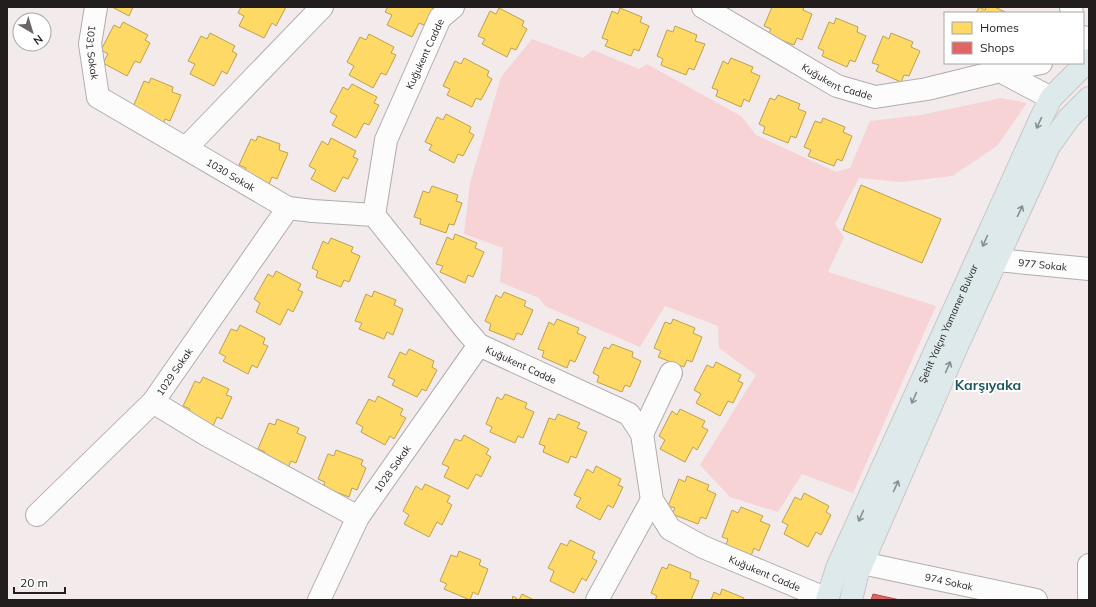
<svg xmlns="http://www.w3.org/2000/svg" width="1096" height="607" font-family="Mulish,sans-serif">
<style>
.green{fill:#f7d3d6}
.homes{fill:#ffd966;stroke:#bda150}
.shops{fill:#e06666;stroke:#a75050}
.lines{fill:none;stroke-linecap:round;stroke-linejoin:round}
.minor-casing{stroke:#b2acac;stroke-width:24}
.highway-casing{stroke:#cac6c6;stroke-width:24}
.minor{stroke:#fdfcfc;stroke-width:22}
.highway{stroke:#dde9eb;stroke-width:22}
.oneway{stroke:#898e8f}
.labels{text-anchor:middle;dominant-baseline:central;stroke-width:4;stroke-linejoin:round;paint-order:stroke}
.street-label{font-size:10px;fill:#231e1e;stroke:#fff}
.district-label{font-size:14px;font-weight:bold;fill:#1d575e;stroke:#fff}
</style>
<rect width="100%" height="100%" fill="#f2eaeb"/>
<polygon class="green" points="532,39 583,58 593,50 639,69 647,64 741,116 756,135 836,172 850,168 870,121 921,115 1001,98 1027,103 997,146 952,176 901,182 859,178 835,224 844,237 828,272 936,306 853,493 802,474 778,512 730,497 700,465 756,375 719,348 718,326 665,306 640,347 545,306 539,298 500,282 503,248 464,234 470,183 501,77"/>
<g class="homes">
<polygon points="112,7 133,7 129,16"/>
<polygon points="241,7 286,7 276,26 272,23 264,38 239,26 244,16 238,13"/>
<polygon points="388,7 434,7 424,25 419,23 412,37 387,25 392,15 385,12"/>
<polygon points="772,7 804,7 803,10 812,14 802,40 797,38 794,45 768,35 771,29 764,26"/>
<polygon points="979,7 985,10 986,7 995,7 1007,13 976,13"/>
<polygon points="499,8 524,21 522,26 527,29 516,50 511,48 507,57 482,44 485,39 478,36 490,11 496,14"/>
<polygon points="620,8 642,17 640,22 649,26 639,51 634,49 631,56 605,46 608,40 602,38 612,11 618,14"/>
<polygon points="836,18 858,27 857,32 866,36 855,62 850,60 847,67 822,56 824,51 818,48 829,22 834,24"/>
<polygon points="123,22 148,35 145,40 150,43 140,63 135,61 127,76 103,63 108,54 101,50 114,25 120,28"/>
<polygon points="675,26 697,35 695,41 705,44 694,70 689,68 686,75 661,65 663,59 657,56 667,30 673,32"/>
<polygon points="210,33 235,46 232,51 237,54 227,74 222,71 214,86 190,74 195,64 188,61 201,36 207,39"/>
<polygon points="891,33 913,42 911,47 920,51 909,76 904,75 901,82 876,71 879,65 872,63 883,36 889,39"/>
<polygon points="369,34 394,47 391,53 396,55 386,75 381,73 373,88 349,75 354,66 347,62 360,37 366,40"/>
<polygon points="464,58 489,71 487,76 492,79 481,100 476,98 472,107 447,95 450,89 443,86 455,61 461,64"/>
<polygon points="731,58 753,67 751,72 760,76 749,102 744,99 741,107 716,96 718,90 712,88 723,61 728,64"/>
<polygon points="151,78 173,87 172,92 181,95 170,121 165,119 162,126 133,107 144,81 149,83"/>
<polygon points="352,84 377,97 374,103 379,105 369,125 364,123 356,138 332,125 337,116 330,112 343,87 348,90"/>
<polygon points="778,95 800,104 798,109 806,112 796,138 791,136 788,143 763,133 765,127 759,124 770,98 775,100"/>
<polygon points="446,114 471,127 469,132 474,135 463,156 458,154 454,163 429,150 432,145 425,142 437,117 443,120"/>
<polygon points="823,118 845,127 843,132 852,136 842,161 837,159 834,166 808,156 811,150 804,147 815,121 821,123"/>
<polygon points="258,136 280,144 279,150 288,153 277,179 272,177 269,184 244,174 246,168 239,165 251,139 256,141"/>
<polygon points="331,138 356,151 353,157 358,159 348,179 343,177 335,192 311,179 316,170 309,166 322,141 328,145"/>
<polygon points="861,185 941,219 922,263 843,230"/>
<polygon points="432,186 458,195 456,201 462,203 454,225 449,224 446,233 420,224 421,219 414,217 423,191 429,193"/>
<polygon points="455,234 477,243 475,248 484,252 473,277 468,275 465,283 440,272 443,266 436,264 447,237 453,240"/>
<polygon points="331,238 353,247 351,252 360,256 349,282 344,280 341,287 316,277 318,271 312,268 323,241 328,244"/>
<polygon points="276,271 301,284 298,290 303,292 293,312 288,309 280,325 256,312 260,303 254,299 268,274 273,277"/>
<polygon points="374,291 396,300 394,305 403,309 393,335 387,332 384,339 359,329 362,323 355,321 366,294 372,297"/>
<polygon points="504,292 526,301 524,306 533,310 522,335 517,333 514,340 489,330 491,324 485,321 496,295 501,298"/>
<polygon points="557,319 579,328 577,333 586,337 575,362 570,360 567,368 542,357 544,351 538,349 549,322 554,325"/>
<polygon points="673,319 695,328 693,333 702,337 692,362 687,360 684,367 658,357 661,351 654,348 665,322 671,324"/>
<polygon points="240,325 265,338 263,344 268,346 257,368 252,365 248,374 223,361 226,357 219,353 231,329 237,331"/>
<polygon points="612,344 633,352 632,357 641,361 630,387 625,385 622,392 597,382 599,376 593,373 604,347 609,349"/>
<polygon points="409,349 434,361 432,367 437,370 426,391 422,389 417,397 392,385 395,380 388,377 400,352 406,355"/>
<polygon points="716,362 741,375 738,381 743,383 733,403 728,401 720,416 696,403 701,394 694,390 707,365 713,368"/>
<polygon points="203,377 229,389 226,395 232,397 222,419 217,417 213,426 188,414 190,409 183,406 195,381 200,383"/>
<polygon points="505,394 527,403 525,408 534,412 523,438 518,436 515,443 490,432 492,427 486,424 497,397 502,400"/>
<polygon points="378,396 403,409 400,415 406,418 394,439 390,436 385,445 361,432 363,427 356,423 369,399 375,402"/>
<polygon points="680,409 705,421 702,427 708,430 697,450 693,447 685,462 660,449 665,440 659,436 672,411 677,415"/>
<polygon points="558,414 580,423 577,428 587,432 576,458 571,456 568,463 543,452 545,446 539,444 549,418 555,420"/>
<polygon points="277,419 299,428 297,433 306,437 296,463 291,461 288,468 262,457 265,452 258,449 269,423 275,425"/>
<polygon points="464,435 489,449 486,454 491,457 481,477 476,474 468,489 444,477 449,467 442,464 455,439 461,441"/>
<polygon points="336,450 363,460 361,465 366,468 357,490 352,488 349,497 323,487 325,482 318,479 328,454 334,456"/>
<polygon points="596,466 621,479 618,485 623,487 613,508 608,505 600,520 576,507 581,498 574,495 587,469 593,473"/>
<polygon points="687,476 709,485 707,490 716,494 706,519 701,517 698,524 672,514 675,508 668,506 679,479 685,482"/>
<polygon points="425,484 450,496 447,502 452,505 442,525 437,522 429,537 404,524 409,515 403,511 416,486 422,490"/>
<polygon points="804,493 829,506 826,512 831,515 821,535 816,532 808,547 784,534 788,525 782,522 795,497 801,500"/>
<polygon points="741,507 763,516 760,521 770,525 759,551 754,548 751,556 726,545 728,539 722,537 732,510 738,513"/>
<polygon points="570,540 595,552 592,558 597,561 586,581 582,578 574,593 550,581 554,571 548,568 561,543 567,546"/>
<polygon points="459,551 481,560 479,565 488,569 478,595 473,592 470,600 444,589 447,584 440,581 451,555 457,557"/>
<polygon points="669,564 691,573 690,578 699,581 691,600 655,600 657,596 651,593 662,567 667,569"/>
<polygon points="722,589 744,598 743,600 711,600 714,592 720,595"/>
<polygon points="522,594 534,600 512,600 513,596 519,600"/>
</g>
<polygon class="shops" points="873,594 900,600 871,600"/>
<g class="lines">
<defs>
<g id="minor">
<path id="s1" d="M96 7 90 44 98 97 288 208 313 211 374 215"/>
<path id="s2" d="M453 7 440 18 386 140 374 215 465 329 479 345 629 414 642 434 652 500 670 529 703 547 827 599"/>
<path id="s3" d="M703 7 837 86 875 97 927 89 1000 71 1051 98"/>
<polyline points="1071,7 1072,13"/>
<polyline points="1083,37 1089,43"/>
<polyline points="1000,71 1041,63"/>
<polyline points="186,148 322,7"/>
<path id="s4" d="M997 260 1089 269"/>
<polyline points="153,402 207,435 358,517"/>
<polyline points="642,434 671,373"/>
<path id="s5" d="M37 515 153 402 288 208"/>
<path id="s6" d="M862 563 1036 600"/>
<path id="s7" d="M319 600 358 517 479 345"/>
<polyline points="597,600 652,500"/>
<polyline points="1089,600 1089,565"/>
</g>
<g id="highway">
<path id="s8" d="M827 600 837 568 1041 118 1051 98 1089 60"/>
<polyline points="851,600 857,575 957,346 1049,146 1069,118 1089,98"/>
</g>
</defs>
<use href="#minor" class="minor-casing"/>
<use href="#highway" class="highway-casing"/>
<use href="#minor" class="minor"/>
<use href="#highway" class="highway"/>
</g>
<defs><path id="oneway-shaft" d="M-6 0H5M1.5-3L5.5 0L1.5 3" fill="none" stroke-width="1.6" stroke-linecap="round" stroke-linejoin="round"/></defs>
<g class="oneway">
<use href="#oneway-shaft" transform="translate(1039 123) rotate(115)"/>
<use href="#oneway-shaft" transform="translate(1020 211) rotate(-65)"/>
<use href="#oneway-shaft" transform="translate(985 241) rotate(114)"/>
<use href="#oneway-shaft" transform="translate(948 367) rotate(-66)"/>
<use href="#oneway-shaft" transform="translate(914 398) rotate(114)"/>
<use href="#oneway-shaft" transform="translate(896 486) rotate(-66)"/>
<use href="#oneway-shaft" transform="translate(861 516) rotate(114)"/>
</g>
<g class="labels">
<g class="street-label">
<text stroke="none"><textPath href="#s1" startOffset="46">1031 Sokak</textPath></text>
<text transform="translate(425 54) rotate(-65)">Kuğukent Cadde</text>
<text stroke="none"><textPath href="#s3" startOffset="154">Kuğukent Cadde</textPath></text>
<text stroke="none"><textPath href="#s1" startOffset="245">1030 Sokak</textPath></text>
<text stroke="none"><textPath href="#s4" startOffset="46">977 Sokak</textPath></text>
<text stroke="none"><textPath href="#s8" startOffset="302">Şehit Yalçın Yamaner Bulvar</textPath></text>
<text stroke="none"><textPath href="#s2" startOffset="440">Kuğukent Cadde</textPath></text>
<text stroke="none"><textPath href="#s5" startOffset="199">1029 Sokak</textPath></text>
<text stroke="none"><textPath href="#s7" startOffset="151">1028 Sokak</textPath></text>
<text stroke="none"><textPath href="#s2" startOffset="788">Kuğukent Cadde</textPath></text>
<text stroke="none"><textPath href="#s6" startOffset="89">974 Sokak</textPath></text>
</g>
<g class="district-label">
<text x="988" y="385">Karşıyaka</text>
</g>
</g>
<rect width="1096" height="607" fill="none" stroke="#231e1e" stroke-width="16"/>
<rect x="944" y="12" width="140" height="52" fill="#ffffff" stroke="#a7a5a5"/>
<rect x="952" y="22" width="20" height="12" fill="#ffd966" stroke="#a7a5a5"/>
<text x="980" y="32" font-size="12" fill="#231e1e">Homes</text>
<rect x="952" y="42" width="20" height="12" fill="#e06666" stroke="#a7a5a5"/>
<text x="980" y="52" font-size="12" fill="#231e1e">Shops</text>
<g transform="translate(32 32) rotate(142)"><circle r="19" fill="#ffffff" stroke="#a7a5a5"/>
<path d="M0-3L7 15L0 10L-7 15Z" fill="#6b6566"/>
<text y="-6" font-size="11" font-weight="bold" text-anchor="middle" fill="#231e1e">N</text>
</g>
<path d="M14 587v6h51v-6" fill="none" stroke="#231e1e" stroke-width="2"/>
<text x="20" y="587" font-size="12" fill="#231e1e" stroke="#ffffff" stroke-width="3" paint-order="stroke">20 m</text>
</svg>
